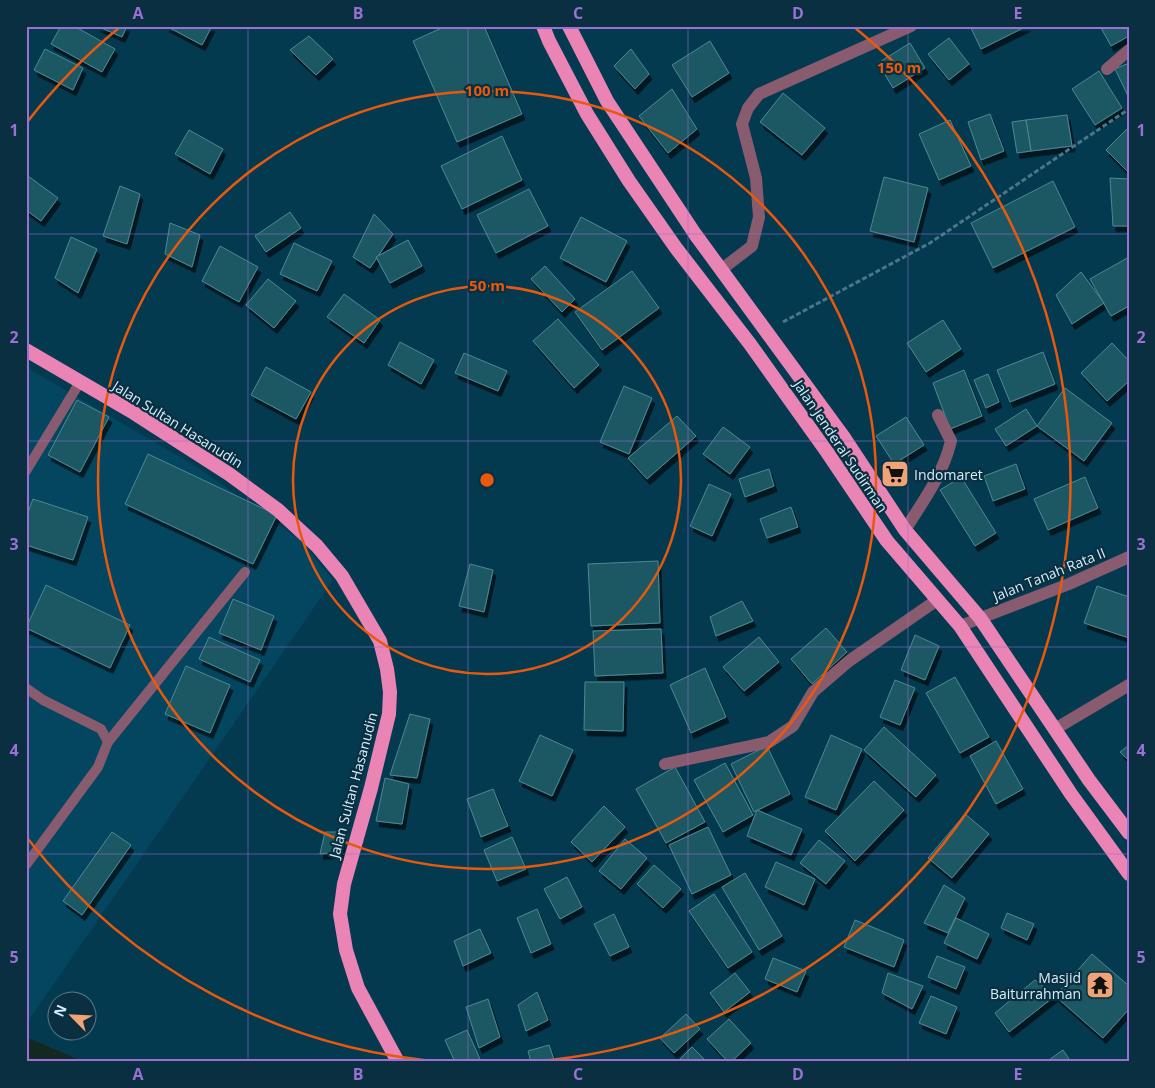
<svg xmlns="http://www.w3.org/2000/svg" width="1155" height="1088" font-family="'Open Sans',sans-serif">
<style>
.built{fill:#044660}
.water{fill:#132821}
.building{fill:#1b5964;stroke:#4d8893;filter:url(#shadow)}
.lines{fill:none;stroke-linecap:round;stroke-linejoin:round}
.path{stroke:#4a7689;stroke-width:3;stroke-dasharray:5 2.5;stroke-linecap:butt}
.service{stroke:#895b6f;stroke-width:10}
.minor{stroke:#895b6f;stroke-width:12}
.trunk{stroke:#ea84b4;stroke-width:14}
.grid{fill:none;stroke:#9a70d4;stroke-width:1;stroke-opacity:0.55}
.ring{fill:none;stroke:#e8590c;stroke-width:2.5}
.labels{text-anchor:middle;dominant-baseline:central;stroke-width:4.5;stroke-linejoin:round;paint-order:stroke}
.street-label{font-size:14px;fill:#d5eefb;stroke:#092f40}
.poi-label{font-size:14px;fill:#d5eefb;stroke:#092f40;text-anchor:start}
.centre{fill:#e8590c;stroke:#092f40;stroke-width:2.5}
.ring-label{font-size:15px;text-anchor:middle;font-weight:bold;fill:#e8590c;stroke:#092f40;stroke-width:4.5;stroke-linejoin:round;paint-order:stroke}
.neatline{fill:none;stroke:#9a70d4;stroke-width:2}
.grid-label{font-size:16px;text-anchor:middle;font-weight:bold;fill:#9a70d4}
</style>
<defs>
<filter id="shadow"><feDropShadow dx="3" dy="5.5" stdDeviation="0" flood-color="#0009"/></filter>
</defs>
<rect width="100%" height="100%" fill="#043a50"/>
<polygon class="built" points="26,367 197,467 300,540 333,580 26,1024"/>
<polygon class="water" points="26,1037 84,1062 26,1062"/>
<g class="building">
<polygon points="61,26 74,26 115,49 102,72 51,44"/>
<polygon points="97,26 127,26 122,37"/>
<polygon points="166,26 212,26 202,45"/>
<polygon points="446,26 484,26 522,114 457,142 413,41"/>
<polygon points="970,26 1027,26 981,49"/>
<polygon points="1100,26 1129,26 1129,36 1111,46"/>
<polygon points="309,36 333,59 316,75 290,50"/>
<polygon points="949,38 969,64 949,80 928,54"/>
<polygon points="710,41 729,73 692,97 672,65"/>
<polygon points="910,43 925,68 893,88 878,63"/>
<polygon points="45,49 83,68 73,90 34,70"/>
<polygon points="631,49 649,74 635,89 614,66"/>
<polygon points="1129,63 1129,98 1115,69"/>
<polygon points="1099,71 1122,108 1095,125 1072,89"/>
<polygon points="672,89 697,129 668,153 639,116"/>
<polygon points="783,93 825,128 802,155 760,122"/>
<polygon points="990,114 1004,151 981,160 968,122"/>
<polygon points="1067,115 1072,146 1031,151 1026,120"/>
<polygon points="950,120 971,166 939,180 919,134"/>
<polygon points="1026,120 1031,151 1017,153 1012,122"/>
<polygon points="1129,127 1129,173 1106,150"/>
<polygon points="189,130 223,149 210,174 175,154"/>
<polygon points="502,136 522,180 462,209 441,166"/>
<polygon points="28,176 58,198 41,221 26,210 26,178"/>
<polygon points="884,177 928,188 914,242 870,231"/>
<polygon points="1110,178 1129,179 1129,226 1113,226"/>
<polygon points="1053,181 1075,227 993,268 971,223"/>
<polygon points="120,186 140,194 127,244 103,236"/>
<polygon points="529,189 548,226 496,253 477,215"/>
<polygon points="290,212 301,228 266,252 255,236"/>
<polygon points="374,214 393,234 370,268 353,257"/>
<polygon points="581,217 627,241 606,282 560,258"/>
<polygon points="170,223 200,235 192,267 165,254"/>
<polygon points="71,237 97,249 78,293 55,278"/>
<polygon points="408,240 422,266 390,283 376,257"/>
<polygon points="294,243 332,261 317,291 280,274"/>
<polygon points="220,246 258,267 239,302 202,281"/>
<polygon points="1129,257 1129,306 1111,316 1090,279"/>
<polygon points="545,266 575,299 562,312 531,279"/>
<polygon points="632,271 659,308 602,350 575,312"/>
<polygon points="1081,272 1104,303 1072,324 1056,295"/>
<polygon points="268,279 296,301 274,328 246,305"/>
<polygon points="344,294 380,320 364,343 327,317"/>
<polygon points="558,319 599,365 574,388 533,341"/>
<polygon points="943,320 961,349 926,372 907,343"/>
<polygon points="400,342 434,360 421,384 388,365"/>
<polygon points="1112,343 1129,361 1129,381 1107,401 1081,373"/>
<polygon points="1043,352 1055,384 1010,402 997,370"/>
<polygon points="464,353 507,371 498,391 455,373"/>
<polygon points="266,367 311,392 296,419 251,395"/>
<polygon points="964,370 982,416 950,429 933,383"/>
<polygon points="988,374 999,402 986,408 974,380"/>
<polygon points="624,386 652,398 629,454 600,442"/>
<polygon points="1065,388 1112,423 1084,461 1037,426"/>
<polygon points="77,400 109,417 80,472 48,455"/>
<polygon points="1026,409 1037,426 1006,446 995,429"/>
<polygon points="677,416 696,436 647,479 628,458"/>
<polygon points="906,417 924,445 894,464 876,436"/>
<polygon points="723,427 750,447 730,474 703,454"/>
<polygon points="148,454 277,515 253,564 125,504"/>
<polygon points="1016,464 1025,489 993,501 984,476"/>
<polygon points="769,469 774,486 745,497 739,479"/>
<polygon points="961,477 996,533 975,546 940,490"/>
<polygon points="1085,477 1098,508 1048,530 1034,499"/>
<polygon points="709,484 731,494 712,536 690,526"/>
<polygon points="33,499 88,517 73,560 26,545 26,518"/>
<polygon points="791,507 798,527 767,538 760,519"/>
<polygon points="658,561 660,623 591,626 588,564"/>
<polygon points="470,564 493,570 484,612 459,606"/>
<polygon points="46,585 130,625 110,668 26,628"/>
<polygon points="1097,586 1129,597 1129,638 1084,623"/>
<polygon points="233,599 274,616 261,650 219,633"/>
<polygon points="742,601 753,621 716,636 710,617"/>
<polygon points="826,628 847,652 812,684 791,659"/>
<polygon points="661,629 663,673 595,676 593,631"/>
<polygon points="915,635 939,646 925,680 901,670"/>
<polygon points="209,637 260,660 250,682 199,659"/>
<polygon points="759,637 779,662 744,691 723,667"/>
<polygon points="186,666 230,685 210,733 165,714"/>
<polygon points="705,668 726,717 691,733 670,685"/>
<polygon points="955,677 989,737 960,753 926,693"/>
<polygon points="895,680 915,688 900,725 880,717"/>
<polygon points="585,682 624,682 623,731 584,730"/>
<polygon points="410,714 430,719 417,778 390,775"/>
<polygon points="884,727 936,775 916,797 864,750"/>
<polygon points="540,735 573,750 552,796 519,781"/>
<polygon points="831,735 862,749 836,810 805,797"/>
<polygon points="996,741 1023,789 996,804 970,756"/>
<polygon points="1129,745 1129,761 1120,752"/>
<polygon points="767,746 790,794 754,812 731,764"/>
<polygon points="725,763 753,815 723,832 694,780"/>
<polygon points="675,767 705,822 666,843 636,789"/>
<polygon points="385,778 409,784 402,824 376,821"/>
<polygon points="874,781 904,810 855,861 825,831"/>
<polygon points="493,789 508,826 481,837 467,799"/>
<polygon points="604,806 625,827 592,862 571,842"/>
<polygon points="757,810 802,829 791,855 747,836"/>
<polygon points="965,814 989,834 952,878 928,858"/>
<polygon points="708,827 731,875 692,894 669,845"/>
<polygon points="112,832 131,845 82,915 63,901"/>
<polygon points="325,832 342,832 341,852 320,854"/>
<polygon points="512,837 526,869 497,881 484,850"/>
<polygon points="625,839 647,858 621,889 599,871"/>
<polygon points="819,840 845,861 826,884 800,863"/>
<polygon points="776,862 815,879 804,905 765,887"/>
<polygon points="654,865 681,889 663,908 637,884"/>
<polygon points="745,873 782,936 759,950 722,887"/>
<polygon points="567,877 582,907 560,919 544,889"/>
<polygon points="944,885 965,898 948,933 924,923"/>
<polygon points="714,894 752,952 728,968 689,911"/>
<polygon points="537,909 551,944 531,953 517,918"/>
<polygon points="1007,913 1034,924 1027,940 1001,928"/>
<polygon points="614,914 629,947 610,956 594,924"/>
<polygon points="956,918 989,934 977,959 944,943"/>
<polygon points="855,920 904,940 894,967 844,947"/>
<polygon points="480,929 491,953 463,966 454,941"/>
<polygon points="1092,954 1129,986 1129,1009 1103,1038 1055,996"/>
<polygon points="937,956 965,967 956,989 928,977"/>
<polygon points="773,958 806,971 797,992 765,979"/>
<polygon points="735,973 750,992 724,1012 710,993"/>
<polygon points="888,973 923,986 912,1009 882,993"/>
<polygon points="1035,980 1055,996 1009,1032 995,1013"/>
<polygon points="537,992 548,1020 526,1031 518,1005"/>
<polygon points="931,996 957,1007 946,1034 919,1023"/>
<polygon points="488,999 500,1037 479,1048 466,1007"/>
<polygon points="686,1014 700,1029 674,1053 660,1038"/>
<polygon points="729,1019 751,1043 731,1062 728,1062 707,1039"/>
<polygon points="467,1030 480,1059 472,1062 455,1062 445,1040"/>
<polygon points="549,1045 555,1062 531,1062 528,1051"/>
<polygon points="692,1047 707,1062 677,1062"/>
<polygon points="1063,1050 1071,1062 1046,1062"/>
</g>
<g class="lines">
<polyline class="path" points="783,322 930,243 1129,109"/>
<g class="service">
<polyline points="26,471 80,382"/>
<polyline points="26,688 43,700 101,729 108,742 98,767 26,865"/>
<polyline points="108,742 245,572"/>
</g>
<g class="minor">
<polyline points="1107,69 1129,50"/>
<polyline points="722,269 752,246 759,217 756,178 742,124 748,108 759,94 911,26"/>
<path d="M905 530C923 501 943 475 951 441L938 415"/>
<polyline points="960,626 1069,584 1129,557"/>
<polyline points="1055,729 1129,685"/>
<polyline points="665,764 769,742 793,726 813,692 849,661 937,600"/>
</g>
<g class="trunk">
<polyline points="543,26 549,41 587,114 629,181 676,248 750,344 827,452 887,541 960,626 1071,794 1129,874"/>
<polyline points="569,26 607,101 695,234 845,439 905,530 980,618 1089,780 1129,833"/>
<polyline points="26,350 134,413 229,474 278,510 317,546 342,576 380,641 387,669 390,692 389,714 371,788 344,884 340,914 346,950 358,988 398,1062"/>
</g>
</g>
<path class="grid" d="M248 26V1062M468 26V1062M688 26V1062M908 26V1062M26 234H1129M26 441H1129M26 647H1129M26 854H1129"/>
<g class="ring">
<circle cx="487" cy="480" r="194"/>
<circle cx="487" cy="480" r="389"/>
<path d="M446 1062A583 583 0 0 1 28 839M28 121A583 583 0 0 1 120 27M854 27A583 583 0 0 1 528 1062"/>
</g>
<defs>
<symbol id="supermarket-square" viewBox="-11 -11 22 22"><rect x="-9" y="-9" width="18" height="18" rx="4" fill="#efa376" stroke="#092f40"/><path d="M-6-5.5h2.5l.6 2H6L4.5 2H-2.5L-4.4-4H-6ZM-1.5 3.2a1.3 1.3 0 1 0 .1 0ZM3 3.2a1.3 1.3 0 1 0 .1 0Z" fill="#111"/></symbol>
<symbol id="temple-square" viewBox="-11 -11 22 22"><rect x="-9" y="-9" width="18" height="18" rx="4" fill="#efa376" stroke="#092f40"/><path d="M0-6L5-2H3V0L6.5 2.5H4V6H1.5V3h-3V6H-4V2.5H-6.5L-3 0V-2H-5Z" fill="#111"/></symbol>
</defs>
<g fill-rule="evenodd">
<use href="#supermarket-square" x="879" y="458" width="32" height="32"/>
<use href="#temple-square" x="1084" y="969" width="32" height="32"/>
</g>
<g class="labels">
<g class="street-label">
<text transform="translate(178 424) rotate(32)">Jalan Sultan Hasanudin</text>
<text transform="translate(841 446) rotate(56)">Jalan Jenderal Sudirman</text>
<text transform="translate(1049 574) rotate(-22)">Jalan Tanah Rata II</text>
<text transform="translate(353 785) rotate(-75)">Jalan Sultan Hasanudin</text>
</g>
<g class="poi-label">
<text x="914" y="474">Indomaret</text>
<text x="1081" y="977" text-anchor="end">Masjid<tspan x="1081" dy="16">Baiturrahman</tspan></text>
</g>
</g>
<circle cx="487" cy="480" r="8" class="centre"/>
<g class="ring-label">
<text x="899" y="73">150 m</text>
<text x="487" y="96">100 m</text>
<text x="487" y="291">50 m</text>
</g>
<rect width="1155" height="1088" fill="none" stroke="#092f40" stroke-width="55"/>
<g transform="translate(72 1016) rotate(294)"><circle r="24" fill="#092f40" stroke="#5b7b8b"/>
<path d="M0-4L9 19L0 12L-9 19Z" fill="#efa376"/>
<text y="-8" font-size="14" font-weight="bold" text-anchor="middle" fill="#d5eefb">N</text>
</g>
<rect x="28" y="28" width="1100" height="1032" class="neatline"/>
<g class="grid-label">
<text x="138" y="19">A</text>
<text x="358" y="19">B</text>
<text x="578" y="19">C</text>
<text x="798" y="19">D</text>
<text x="1018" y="19">E</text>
<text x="14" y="136">1</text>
<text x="1141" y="136">1</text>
<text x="14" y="343">2</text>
<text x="1141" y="343">2</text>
<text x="14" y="550">3</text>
<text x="1141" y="550">3</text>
<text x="14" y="756">4</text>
<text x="1141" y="756">4</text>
<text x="14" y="963">5</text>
<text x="1141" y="963">5</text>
<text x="138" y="1080">A</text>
<text x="358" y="1080">B</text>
<text x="578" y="1080">C</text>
<text x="798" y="1080">D</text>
<text x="1018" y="1080">E</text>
</g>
</svg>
